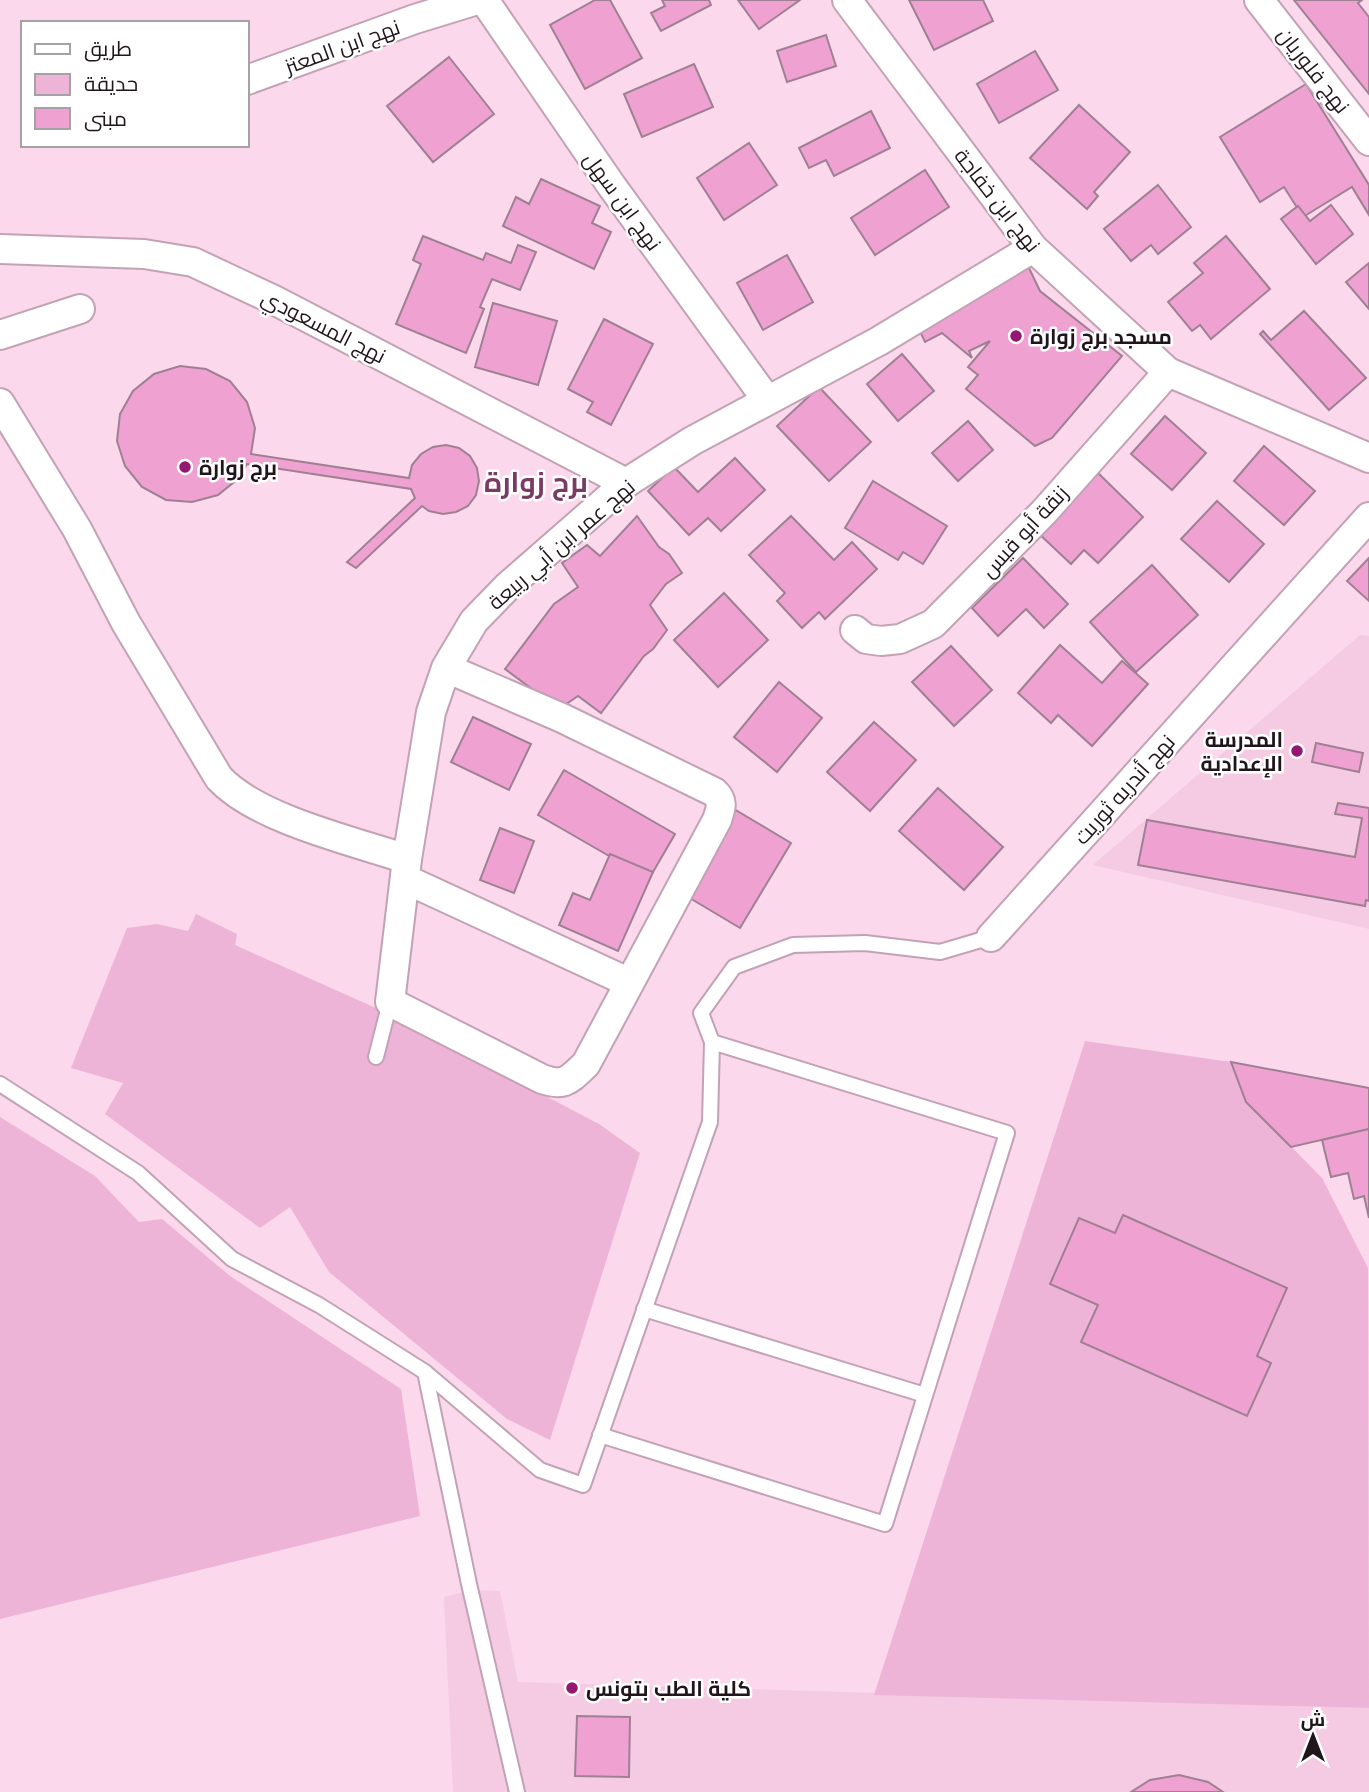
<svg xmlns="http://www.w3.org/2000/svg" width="1369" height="1792" font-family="'Noto Sans',Cairo,sans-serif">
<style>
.built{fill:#f4cbe3}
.green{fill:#eeb4d7}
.building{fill:#efa2d2;stroke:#9f8093;stroke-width:2}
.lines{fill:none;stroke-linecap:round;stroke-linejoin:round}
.service-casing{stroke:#c3a2b5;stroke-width:18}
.minor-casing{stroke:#c3a2b5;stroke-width:32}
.service{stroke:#fff;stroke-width:14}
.minor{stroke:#fff;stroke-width:28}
.poi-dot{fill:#941772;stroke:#fff;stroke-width:2.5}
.labels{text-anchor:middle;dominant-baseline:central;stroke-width:5;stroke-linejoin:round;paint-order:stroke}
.street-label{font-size:21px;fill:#21151c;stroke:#fff}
.poi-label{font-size:21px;font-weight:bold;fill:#21151c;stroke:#fff;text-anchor:start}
.district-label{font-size:28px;font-weight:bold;fill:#793b64;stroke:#fff}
</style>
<rect width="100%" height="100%" fill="#fbd8ec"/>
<g class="built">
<polygon points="1360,635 1369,636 1369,929 1093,865"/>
<polygon points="472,1590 500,1591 518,1682 1369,1708 1369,1792 453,1792 444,1597"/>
</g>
<g class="green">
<polygon points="196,914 237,934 235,945 387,1013 599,1124 640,1153 550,1440 507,1419 329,1272 290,1207 260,1228 105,1114 123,1083 71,1068 127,928 157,924 188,931"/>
<polygon points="1085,1041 1231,1062 1247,1102 1322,1178 1368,1268 1369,1708 874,1695"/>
<polygon points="0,1117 95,1176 139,1222 162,1219 230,1276 401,1389 420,1516 0,1619"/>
</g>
<g class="building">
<polygon points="595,0 610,0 642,58 585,89 550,25"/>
<polygon points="662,0 709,0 711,5 661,31 651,13 665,6"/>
<polygon points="738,0 800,0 759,29"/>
<polygon points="909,0 983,0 993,21 934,50"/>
<polygon points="1294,0 1362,0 1358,3 1369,17 1369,94"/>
<polygon points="826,35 836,66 787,82 777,51"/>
<polygon points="1035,51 1058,90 999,123 977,84"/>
<polygon points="449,57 494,114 433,162 387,106"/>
<polygon points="694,64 713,107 642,137 624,94"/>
<polygon points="1306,84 1369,185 1369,215 1352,187 1303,217 1284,187 1260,202 1220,137"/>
<polygon points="1079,105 1130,152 1094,192 1098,196 1087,209 1030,158"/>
<polygon points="871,111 890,148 834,176 826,160 809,168 799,148"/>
<polygon points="749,143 777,185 724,220 697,178"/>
<polygon points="925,170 949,207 875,255 851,218"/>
<polygon points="541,179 600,206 592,223 611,232 594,269 503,226 516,197 529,204"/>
<polygon points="1158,185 1191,227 1158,254 1151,245 1131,261 1104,229"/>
<polygon points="1331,205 1353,234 1316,264 1281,219 1298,206 1310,221"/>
<polygon points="423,236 483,260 486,253 511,263 518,245 536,252 520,290 492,279 480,307 484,309 466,353 396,324 421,264 413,260"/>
<polygon points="1226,236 1270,289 1211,339 1200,325 1192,331 1168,302 1203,273 1194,263"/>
<polygon points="787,255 813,302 763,330 737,283"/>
<polygon points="1369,263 1369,309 1346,282"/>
<polygon points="1028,266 1040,291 1122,356 1052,438 1035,446 966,389 978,375 968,367 990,341 969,351 972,358 942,333 925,342 915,321"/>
<polygon points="493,303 557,321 538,385 475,367"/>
<polygon points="1304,311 1366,378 1329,410 1260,334 1263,331 1271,340"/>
<polygon points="604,319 653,344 611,425 587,412 593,402 568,389"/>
<polygon points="902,354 934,391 898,421 867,384"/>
<polygon points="180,366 206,369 230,381 247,402 255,428 251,454 409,478 412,465 421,454 433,447 446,445 459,448 470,456 477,468 479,481 476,495 468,506 456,512 443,514 429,511 422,506 356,568 347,562 415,498 411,489 247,464 239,478 218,495 192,502 166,500 142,487 125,466 117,441 120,414 133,391 154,374"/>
<polygon points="819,387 871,442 829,481 777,426"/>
<polygon points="1165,416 1206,453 1172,490 1131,454"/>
<polygon points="968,421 993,450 958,481 932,453"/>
<polygon points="1264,446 1315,491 1284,525 1234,481"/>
<polygon points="735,458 765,490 721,531 708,518 689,535 648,491 674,467 698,492"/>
<polygon points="1096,471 1143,517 1098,563 1084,550 1071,564 1037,532"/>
<polygon points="873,481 947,526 923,564 903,552 898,560 845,528"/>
<polygon points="1217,501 1264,544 1229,582 1181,539"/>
<polygon points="637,516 659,547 669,554 682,573 666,584 650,605 667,630 653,649 644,656 601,713 578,696 559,709 505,669 554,604 578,587 562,563 587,545 600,556"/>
<polygon points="791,516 834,560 852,542 877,569 825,619 819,612 802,628 777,601 785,593 749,555"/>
<polygon points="1023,558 1068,604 1044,628 1026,609 998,636 972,608"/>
<polygon points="1369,558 1369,601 1347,581"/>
<polygon points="1152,565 1198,615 1136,672 1090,622"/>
<polygon points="724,593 768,640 718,687 674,640"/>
<polygon points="1060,645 1102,683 1122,661 1148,684 1092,746 1058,715 1051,723 1018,693"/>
<polygon points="951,646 992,690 954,726 912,682"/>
<polygon points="779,682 822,718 777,772 734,737"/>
<polygon points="473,717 531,744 509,790 451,762"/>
<polygon points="874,722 916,760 870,811 827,772"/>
<polygon points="1316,743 1363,753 1359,772 1312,762"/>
<polygon points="564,770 675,834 649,879 538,815"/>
<polygon points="938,788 1003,847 964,890 899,831"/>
<polygon points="1338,803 1369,808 1369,901 1366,900 1365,906 1138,865 1147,820 1355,857 1362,818 1335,814"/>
<polygon points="734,809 791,843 740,928 683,894"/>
<polygon points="500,828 534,841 514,893 480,880"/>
<polygon points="610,854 653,872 618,951 559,925 573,893 590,900"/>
<polygon points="1231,1062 1369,1088 1369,1129 1291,1147 1246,1102"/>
<polygon points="1369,1129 1369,1218 1364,1196 1354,1199 1348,1173 1331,1177 1322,1140"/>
<polygon points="1123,1215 1287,1288 1257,1356 1271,1363 1247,1416 1081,1342 1098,1305 1050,1284 1079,1218 1115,1233"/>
<polygon points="577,1716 630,1717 629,1777 575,1776"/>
<polygon points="1179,1775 1208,1782 1223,1792 1131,1792 1150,1780"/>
</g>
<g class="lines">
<defs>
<g id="service">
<polyline points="376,1057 390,1002"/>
<polyline points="0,1084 138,1173 232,1259 319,1305 425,1372 469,1584 517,1792"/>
<polyline points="644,1309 925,1395"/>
<polyline points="425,1372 540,1470 583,1485 710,1122 712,1042 701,1013 734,967 793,945 865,943 940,952 991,937"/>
<polyline points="600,1435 885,1524 1007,1133 712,1042"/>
</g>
<g id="minor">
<polyline points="484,0 611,185 767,400"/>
<polyline points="847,0 1033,248 1168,372 1369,458"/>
<polyline points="1259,0 1369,141"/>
<polyline points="247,80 415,19 477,0"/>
<polyline points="0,249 144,254 193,262 274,300 626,483"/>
<polyline points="0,335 80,309"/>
<path d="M0 403 77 529 126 623 219 778C257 819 353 841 407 859"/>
<polyline points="855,630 866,639 881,641 900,639 933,624 1044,512 1168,372"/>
<path d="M446 668 562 718 714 792C724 801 721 808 717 820L586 1064C569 1080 565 1087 542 1079L390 1002 407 859 431 712 446 668 474 621 508 586 626 483 692 441 879 341 1033 248"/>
<polyline points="405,879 628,982"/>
<polyline points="991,937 1369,517"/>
</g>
</defs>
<use href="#service" class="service-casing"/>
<use href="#minor" class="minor-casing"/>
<use href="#service" class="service"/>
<use href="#minor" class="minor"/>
</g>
<g class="poi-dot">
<circle cx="1016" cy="336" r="7"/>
<circle cx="185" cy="467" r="7"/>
<circle cx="1297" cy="751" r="7"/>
<circle cx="572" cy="1688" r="7"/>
</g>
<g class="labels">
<g class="street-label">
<text transform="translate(342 46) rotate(-20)">نهج ابن المعتز</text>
<text transform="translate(1314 70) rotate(52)">نهج فلوريان</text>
<text transform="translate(998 200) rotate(52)">نهج ابن خفاجة</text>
<text transform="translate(623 201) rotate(54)">نهج ابن سهل</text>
<text transform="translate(324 326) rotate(27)">نهج المسعودي</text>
<text transform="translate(1024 531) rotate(-47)">زنقة أبو قيس</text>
<text transform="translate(561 544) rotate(-41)">نهج عمر ابن أبي ربيعة</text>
<text transform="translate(1124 789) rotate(-48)">نهج أندريه ثوريت</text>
</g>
<g class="poi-label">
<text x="1030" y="336">مسجد برج زوارة</text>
<text x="199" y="467">برج زوارة</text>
<text x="1283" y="739" text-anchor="end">المدرسة<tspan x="1283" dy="24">الإعدادية</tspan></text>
<text x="586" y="1688">كلية الطب بتونس</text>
</g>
<g class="district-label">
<text x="536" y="481">برج زوارة</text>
</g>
</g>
<rect x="21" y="21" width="228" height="126" fill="#ffffff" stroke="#a6a1a4" stroke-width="2"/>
<rect x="35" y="44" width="35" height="10" fill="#ffffff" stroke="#a6a1a4" stroke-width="2"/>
<text x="84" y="56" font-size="21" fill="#21151c">طريق</text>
<rect x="35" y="74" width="35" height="21" fill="#eeb4d7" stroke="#a6a1a4" stroke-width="2"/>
<text x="84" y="91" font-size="21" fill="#21151c">حديقة</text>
<rect x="35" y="108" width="35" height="21" fill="#efa2d2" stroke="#a6a1a4" stroke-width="2"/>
<text x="84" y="126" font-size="21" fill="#21151c">مبنى</text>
<g transform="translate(1313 1736)" stroke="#ffffff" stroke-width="5" paint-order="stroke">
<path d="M0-5L12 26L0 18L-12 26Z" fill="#21151c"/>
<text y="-10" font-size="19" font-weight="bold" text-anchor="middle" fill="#21151c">ش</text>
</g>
</svg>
